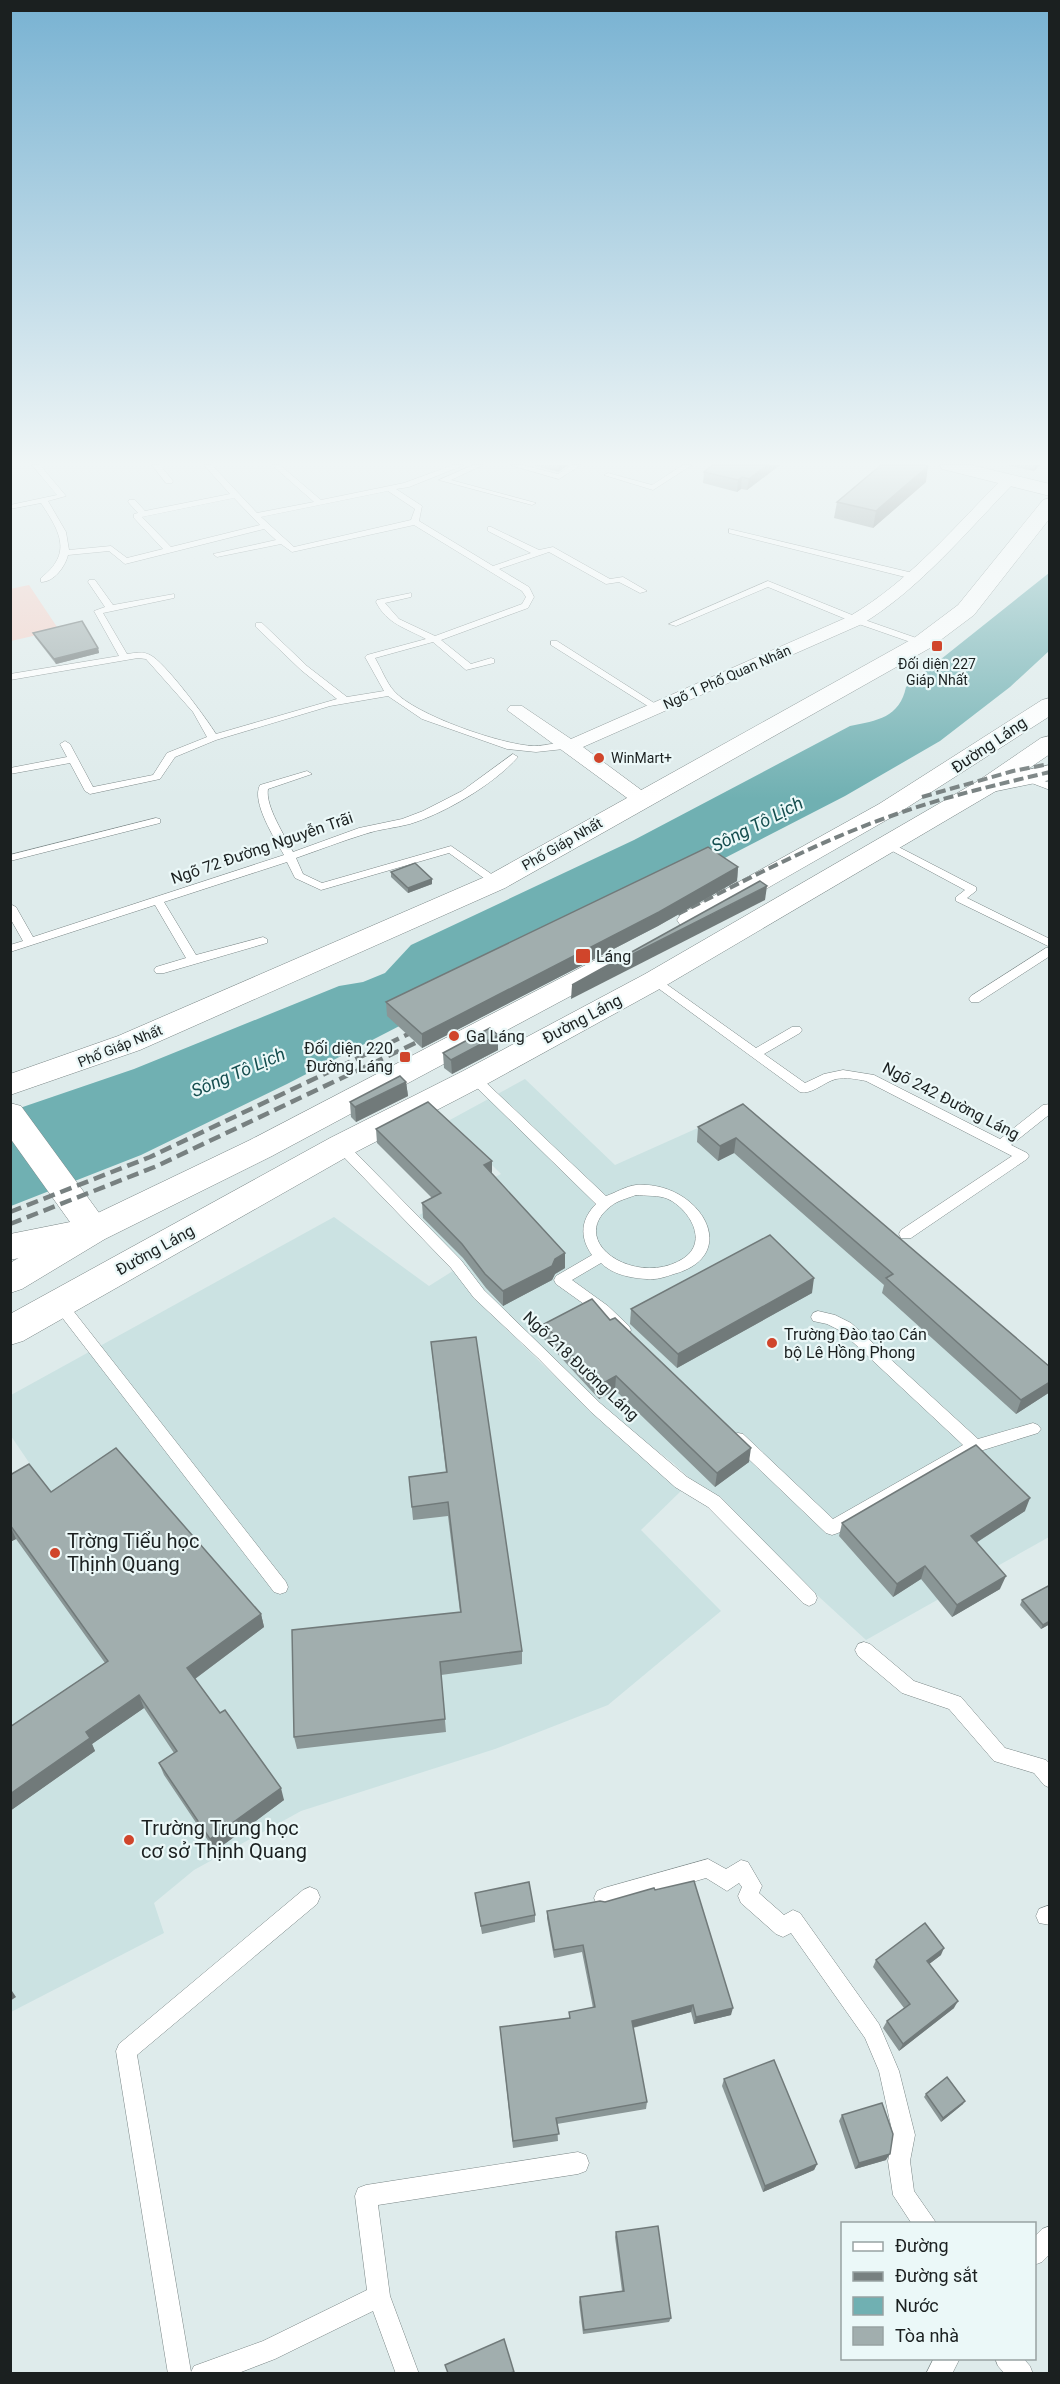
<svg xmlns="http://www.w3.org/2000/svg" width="1060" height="2384" font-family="Roboto,sans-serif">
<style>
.built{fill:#cbe2e2}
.green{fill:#f5cfc6}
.water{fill:#70b0b2}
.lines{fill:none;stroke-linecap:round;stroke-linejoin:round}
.service-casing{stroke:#7a8686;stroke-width:1}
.minor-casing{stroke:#7a8686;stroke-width:1}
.tertiary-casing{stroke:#7a8686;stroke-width:1}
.secondary-casing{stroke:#7a8686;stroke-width:1}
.primary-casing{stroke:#7a8686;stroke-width:1}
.service{fill:#fff;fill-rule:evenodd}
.minor{fill:#fff;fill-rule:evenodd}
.tertiary{fill:#fff;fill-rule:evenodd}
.secondary{fill:#fff;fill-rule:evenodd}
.primary{fill:#fff;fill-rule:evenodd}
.rail-far1{stroke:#788181;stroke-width:4;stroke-dasharray:10 4.5;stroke-linecap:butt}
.rail{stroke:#788181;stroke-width:4.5;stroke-dasharray:12 6;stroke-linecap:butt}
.wall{fill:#8a9696}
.shaded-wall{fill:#717a7a}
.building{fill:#a1aeae;stroke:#717a7a;stroke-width:1.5}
.poi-dot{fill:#d0452b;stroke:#ebf8f8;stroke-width:2}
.labels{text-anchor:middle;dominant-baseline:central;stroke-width:4.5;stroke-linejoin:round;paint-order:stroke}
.far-poi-label{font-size:14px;fill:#1b2020;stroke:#ebf8f8}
.far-street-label{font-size:14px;fill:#1b2020;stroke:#ebf8f8}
.street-label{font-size:16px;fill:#1b2020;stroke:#ebf8f8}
.poi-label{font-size:16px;fill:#1b2020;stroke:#ebf8f8;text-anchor:start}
.water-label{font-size:18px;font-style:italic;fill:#154e4f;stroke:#ebf8f8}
.near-poi-label{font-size:20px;fill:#1b2020;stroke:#ebf8f8;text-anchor:start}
</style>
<rect width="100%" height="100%" fill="#deebeb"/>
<g class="built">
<polygon points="525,1079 615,1165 738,1110 1049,1378 1049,1537 866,1640 673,1463 604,1411 499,1308 419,1215 501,1174 448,1121"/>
<polygon points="334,1217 429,1286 456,1269 475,1298 591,1412 683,1489 641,1530 721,1611 608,1705 495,1749 301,1811 194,1870 154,1903 164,1933 11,2012 10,1475 30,1464 11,1436 11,1395"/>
</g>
<polygon class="green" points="29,585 59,630 11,641 10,589"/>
<path class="water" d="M1049 573V651L1010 687 940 741 845 796 287 1084 141 1155 11 1206V1111L134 1069 339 986 363 982 385 973 411 945 634 840 850 726C877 721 900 717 906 687Z"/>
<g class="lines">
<defs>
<g id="service">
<path d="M32 465H40L66 496 48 501 66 532 69 550 111 546 127 558 163 549 134 518V514L138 513 128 502 129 500H135L145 511 230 494 204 465H212L257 513 314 502 272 465H280L321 500 404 483 453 465H464L409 487 396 489 422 506 419 521 493 566 531 553 488 531V527H491L539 550 553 547 610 579 623 577 647 591 640 593 619 582 606 584 549 552 499 569 529 587 534 597 528 608 441 640 471 664 491 658 494 659V663L466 670 433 642 375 658C381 668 386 682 394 691 415 715 502 745 534 746 546 746 566 739 575 746L573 748 536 752 507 749 422 719 388 696 330 706 216 740 175 757 160 779 90 794 85 791 70 763 10 774V768L67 757 60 744 65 741 70 744 93 787 153 775 167 753 207 737 193 712 146 659 138 658 10 680V674L119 656 94 611 105 607 88 582 89 580H95L113 605 174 594V598L103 613 127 654C135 653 143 651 150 655 164 661 207 719 216 734L337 699 301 670 256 627V623H262L307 666 347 697 384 691 365 657 367 655 426 639C406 628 387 624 376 602L377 600 411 593V597L385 603 399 619 435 636 522 604 526 597 522 591 414 525 292 552 281 544 217 557 213 554 276 540 264 529 125 564 109 551 68 555C65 567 54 582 41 582V578C73 553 60 532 41 503L10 509V505L57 495ZM388 491 415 509 411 520 294 547 261 517ZM234 498 260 525 171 547 142 517Z"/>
<polygon points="152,465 160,465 173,481 172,483 166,483"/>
<polygon points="473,465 483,465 451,480 536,503 532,505 439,480"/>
<polygon points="510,465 522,465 558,474 572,465 581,465 559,479"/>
<polygon points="683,465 692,465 653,490 604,475 608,473 652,485"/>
<polygon points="729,529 913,573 917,576 913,579 729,533"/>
<polygon points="768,581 862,619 925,641 927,643 919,645 853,622 768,587 676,626 669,624"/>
<polygon points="551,641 557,641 662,708 654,710 551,645"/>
<path d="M513 754 518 757C493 785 445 813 410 824 395 828 379 829 365 834 342 841 319 850 296 858L303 874 322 883 451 846 500 880V884H492L449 853 321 890 295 878 287 862 164 902 196 955 263 937 267 939V943L164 973H156L154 970 156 967 186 958 155 905 10 952V945L23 941 10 918V904L16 907 33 937 284 855C275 839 251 802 260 785L307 771 312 774 268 789C265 806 285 836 293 852L359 828 402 819 423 811 462 791Z"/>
<polygon points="1025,774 1050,783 1050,790 1021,779 1021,775"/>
<polygon points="156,818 160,819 160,823 10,861 10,855"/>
<polygon points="887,841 976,887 976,891 967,898 1050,939 1050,947 956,901 956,897 965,890 883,846 883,842"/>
<polygon points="1046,948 1050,948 1050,956 979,1002 971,1002 969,999 971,996"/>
<path d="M655 976 756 1048 792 1027H800L802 1030 800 1033 764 1054 805 1083 824 1074 843 1070 874 1075 1000 1139 1043 1105 1050 1104V1114L1011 1145 1027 1153 1029 1156 1027 1159 911 1238H901L899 1234 901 1230 1012 1156 866 1081C856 1079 846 1077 836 1079 824 1082 812 1095 800 1092L651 983 649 980Z"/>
<path d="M474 1074 478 1075 606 1196C615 1193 626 1186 636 1185 699 1180 744 1255 674 1274 665 1277 657 1280 647 1279 631 1278 613 1275 601 1263L572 1280 608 1306 629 1326 631 1330 629 1334H619L598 1314 556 1284 554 1280 556 1276 592 1255C579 1237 581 1219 596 1204L470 1081 468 1078ZM636 1195C646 1196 659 1195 668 1199 689 1209 709 1241 684 1258 638 1289 564 1242 611 1206 617 1201 628 1198 636 1195Z"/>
<polygon points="341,1141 346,1143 461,1260 484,1290 600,1403 687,1477 720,1497 815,1593 817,1598 815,1603 809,1606 803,1603 708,1507 675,1487 590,1411 538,1358 474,1298 451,1268 336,1149 334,1146 336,1143"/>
<polygon points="59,1297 64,1299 286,1582 288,1587 286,1592 280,1594 274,1592 54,1307 52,1303 54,1299"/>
<polygon points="818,1311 835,1315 851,1323 978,1439 1033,1423 1038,1425 1041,1429 1038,1433 980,1451 838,1533 832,1535 826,1533 733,1444 730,1439 733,1434 738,1433 743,1434 833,1519 963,1445 841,1331 827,1324 813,1321 811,1317 813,1313"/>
<polygon points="864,1642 870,1644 914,1681 961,1697 1005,1748 1046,1760 1050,1764 1050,1788 1044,1785 1034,1773 994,1761 949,1709 902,1693 858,1656 855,1650 858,1644"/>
<polygon points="708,1859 726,1869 741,1860 748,1862 762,1886 759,1893 784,1915 793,1910 800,1913 879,2024 899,2071 915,2135 910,2161 914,2191 937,2224 912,2224 893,2195 888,2161 893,2135 879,2071 865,2038 791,1933 783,1937 776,1934 741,1903 738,1896 742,1887 739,1883 727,1891 706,1878 604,1908 597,1905 594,1898 597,1891 604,1888"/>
<polygon points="310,1887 317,1890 320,1897 317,1904 137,2055 191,2372 194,2366 263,2341 367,2290 355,2196 358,2188 366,2185 578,2152 586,2155 589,2163 586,2171 578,2174 378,2205 390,2296 419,2374 396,2374 373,2311 275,2359 236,2374 168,2374 116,2051 119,2044 303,1890"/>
<polygon points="1050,1905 1050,1925 1039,1923 1036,1916 1039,1909"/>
<polygon points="1050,2226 1050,2254 1042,2262 1034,2265 1034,2237 1042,2229"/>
<polygon points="934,2358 960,2358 952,2374 926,2374"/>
<polygon points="995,2358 1023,2358 1030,2366 1033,2374 1005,2374 998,2366"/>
</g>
<path id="minor" d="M1010 475 1015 476 1017 479 1015 482C967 531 921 588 862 624L583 747 648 795 651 799 648 803H634L507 710 510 706H522L571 739 850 616C910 581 956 525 1005 476Z"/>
<polygon id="tertiary" points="940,465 971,465 1050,484 1050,496 942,469"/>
<g id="secondary">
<polygon points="1050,498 1050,518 974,615 930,648 505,888 140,1050 10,1095 10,1074 118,1036 487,876 914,638 958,605 1043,500"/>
<polygon points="1050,765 1050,780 987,793 978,791 975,786 978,781"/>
<polygon points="10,1103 21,1106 105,1221 110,1230 105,1239 10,1260 10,1234 70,1222 10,1138"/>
</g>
<g id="primary">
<polygon points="1050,698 1050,716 897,814 701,926 691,928 681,926 677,920 681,914 879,804 1042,700"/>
<polygon points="1050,736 1050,754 996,791 665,986 485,1085 352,1154 23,1341 10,1345 10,1314 330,1138 463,1071 645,974 978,781 1041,738"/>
<polygon points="611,954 621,957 625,963 621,969 272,1156 105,1239 22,1289 10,1293 10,1263 81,1221 250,1140 601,957"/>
</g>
</defs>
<use href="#service" class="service-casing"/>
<use href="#minor" class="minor-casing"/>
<use href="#tertiary" class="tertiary-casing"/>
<use href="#secondary" class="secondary-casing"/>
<use href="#primary" class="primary-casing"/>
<use href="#service" class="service"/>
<use href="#minor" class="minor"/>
<use href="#tertiary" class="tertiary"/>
<use href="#secondary" class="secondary"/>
<use href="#primary" class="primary"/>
<g class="rail-far1">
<polyline points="922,797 1013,771 1044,765"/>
<path d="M678 914C748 879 817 842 891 816 943 797 996 785 1050 772"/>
</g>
<g class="rail">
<polyline points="10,1212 150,1157 421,1028"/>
<polyline points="10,1224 157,1166 430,1036"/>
</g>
</g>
<g class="wall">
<polygon points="532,465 568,465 558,472"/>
<polygon points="780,465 747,490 741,489 737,492 703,483 704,472"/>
<polygon points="1006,465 1040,465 1034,471"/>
<polygon points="926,482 873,528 834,518 837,502"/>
<polygon points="33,633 98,648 99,653 56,664 35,637"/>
<polygon points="738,867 737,881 658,926 422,1048 387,1016 386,1002"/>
<polygon points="391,872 432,879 432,884 408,893 391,877"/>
<polygon points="498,1035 498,1050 452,1074 444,1068 443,1053"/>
<polygon points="406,1082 408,1096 356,1122 351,1117 350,1102"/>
<polygon points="743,1104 1050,1367 1050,1392 1016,1414 882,1293 884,1285 734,1153 718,1161 697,1142 698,1127"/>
<polygon points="376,1129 492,1174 565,1268 555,1274 552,1280 503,1306 486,1288 463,1258 423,1218 422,1203 432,1198 377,1143"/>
<polygon points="812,1293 677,1368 630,1324 631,1309"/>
<polygon points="610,1320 749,1462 715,1487 615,1390 599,1399 544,1339 544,1324"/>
<polygon points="431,1342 522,1651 522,1664 441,1675 446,1732 297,1749 294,1737 460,1612 448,1516 413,1520 409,1477 446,1473"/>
<polygon points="10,1475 51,1492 261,1614 264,1627 195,1679 284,1800 215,1851 164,1775 159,1763 174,1753 144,1708 92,1744 95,1751 10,1811 10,1727 105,1663 16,1539 10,1542"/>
<polygon points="1025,1511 976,1543 1000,1589 952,1617 921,1579 893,1597 839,1536 842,1523"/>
<polygon points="1022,1600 1050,1624 1041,1629 1020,1605"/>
<polygon points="655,1890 731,2015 694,2024 691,2012 633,2028 647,2102 646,2109 557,2124 558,2141 513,2148 500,2027 569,2018 569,2012 593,2008 582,1952 554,1958 547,1918 547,1911 605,1902"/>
<polygon points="475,1893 535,1915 535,1922 482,1934"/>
<polygon points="941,1955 929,1964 954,2008 899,2051 883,2028 887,2021 904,2008 873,1967 876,1960"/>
<polygon points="724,2079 817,2164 814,2170 763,2192 722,2086"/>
<polygon points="926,2094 963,2104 941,2122 924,2097"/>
<polygon points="842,2115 886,2160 855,2169 839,2121"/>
<polygon points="616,2232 671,2318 669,2322 583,2334 579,2302 580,2297 622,2291 615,2237"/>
</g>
<g class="shaded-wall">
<polygon points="558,465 568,465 558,472"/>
<polygon points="767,465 780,465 747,490 749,479"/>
<polygon points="1035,465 1040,465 1034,471"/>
<polygon points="928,466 926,482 873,528 876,511"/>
<polygon points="742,477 741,489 737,492 738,480"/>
<polygon points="98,648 99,653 56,664 54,659"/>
<polygon points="738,867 737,881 658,926 422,1048 422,1034"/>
<polygon points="432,879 432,884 408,893 408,888"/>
<polygon points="767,886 765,900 571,999 572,985"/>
<polygon points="498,1035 498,1050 452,1074 451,1060"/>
<polygon points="406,1082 408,1096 356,1122 355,1107"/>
<polygon points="736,1138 734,1153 718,1161 720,1146"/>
<polygon points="492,1161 492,1176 484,1165"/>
<polygon points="565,1253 565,1268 555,1274 552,1280 503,1306 503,1291"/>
<polygon points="814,1278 812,1293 677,1368 678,1354"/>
<polygon points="616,1376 615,1390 599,1399 600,1385"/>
<polygon points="1050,1382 1050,1392 1016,1414 1021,1400"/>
<polygon points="751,1448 749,1462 715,1487 717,1473"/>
<polygon points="1030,1498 1025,1511 966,1549 971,1536"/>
<polygon points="10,1525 16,1539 10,1542"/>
<polygon points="925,1566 921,1579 893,1597 897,1584"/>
<polygon points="1006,1576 1000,1589 952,1617 957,1605"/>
<polygon points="261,1614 264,1627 192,1681 187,1668"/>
<polygon points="1050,1621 1050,1624 1041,1629 1043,1625"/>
<polygon points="139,1695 144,1708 92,1744 95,1751 10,1811 10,1794 86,1732"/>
<polygon points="281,1788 284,1800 215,1851 210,1839"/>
<polygon points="944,1948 941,1955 924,1968 927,1961"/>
<polygon points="10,1988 16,1997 10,2001"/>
<polygon points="958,2001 954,2008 899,2051 903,2044"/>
<polygon points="693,2005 691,2012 631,2028 632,2021"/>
<polygon points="733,2008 731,2015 694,2024 696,2017"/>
<polygon points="965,2101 963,2104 941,2122 943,2118"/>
<polygon points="890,2154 886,2160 855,2169 859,2163"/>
<polygon points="817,2164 814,2170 763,2192 765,2186"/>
</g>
<g class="building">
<polygon points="713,465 767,465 749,479 742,477 738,480 704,472"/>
<polygon points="881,465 924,465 928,466 876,511 837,502"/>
<polygon points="82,621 98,648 54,659 33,633"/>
<polygon points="708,847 738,867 659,912 422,1034 386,1002"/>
<polygon points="415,863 432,879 408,888 391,872"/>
<polygon points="760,881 767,886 572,985"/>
<polygon points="490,1028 498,1035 451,1060 443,1053"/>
<polygon points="400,1076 406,1082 355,1107 350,1102"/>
<polygon points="428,1102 492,1161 484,1165 565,1253 555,1259 552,1266 503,1291 485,1274 462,1244 422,1203 441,1193 376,1129"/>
<polygon points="743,1104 1050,1367 1050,1382 1021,1400 886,1278 893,1274 736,1138 720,1146 698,1127"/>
<polygon points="770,1235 814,1278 678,1354 631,1309"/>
<polygon points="592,1299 610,1320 615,1318 751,1448 717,1473 616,1376 600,1385 544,1324"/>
<polygon points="476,1337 522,1651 440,1662 445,1719 294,1737 292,1630 461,1612 448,1502 412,1507 409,1477 447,1472 431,1342"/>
<polygon points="976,1445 1030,1498 971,1536 1006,1576 957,1605 925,1566 897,1584 842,1523"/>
<polygon points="116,1448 261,1614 187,1668 220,1713 225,1710 281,1788 210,1839 159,1763 177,1751 139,1695 86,1732 90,1738 10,1794 10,1727 108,1661 10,1525 10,1475 29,1464 51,1492"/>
<polygon points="1050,1585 1050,1621 1043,1625 1022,1600"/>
<polygon points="694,1881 733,2008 696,2017 693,2005 632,2021 647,2102 556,2118 559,2134 513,2141 500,2027 570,2018 569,2012 595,2007 583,1945 554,1950 547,1911 600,1901 605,1902 654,1888 655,1890"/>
<polygon points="529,1882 535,1915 481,1926 475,1893"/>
<polygon points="925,1923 944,1948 927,1961 958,2001 903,2044 887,2021 910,2004 876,1960"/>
<polygon points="774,2060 817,2164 765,2186 724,2079"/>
<polygon points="947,2077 965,2101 943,2118 926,2094"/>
<polygon points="882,2103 893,2134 890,2154 859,2163 842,2115"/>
<polygon points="658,2226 671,2318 584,2330 580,2297 624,2291 616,2232"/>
<polygon points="504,2339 514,2372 510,2373 448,2373 445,2365"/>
</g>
<linearGradient id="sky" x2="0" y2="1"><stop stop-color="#78b2d2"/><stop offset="0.58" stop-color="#f0f6f6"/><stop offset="1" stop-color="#f0f6f6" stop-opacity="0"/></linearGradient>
<rect width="1060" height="799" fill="url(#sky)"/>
<g class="poi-dot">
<rect x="931" y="640" width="12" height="12" rx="3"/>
<circle cx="599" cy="758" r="6"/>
<rect x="575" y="948" width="16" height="16" rx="3"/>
<circle cx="454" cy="1036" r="6"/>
<rect x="399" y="1051" width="12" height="12" rx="3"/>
<circle cx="772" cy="1343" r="6"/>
<circle cx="55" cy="1553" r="6"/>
<circle cx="129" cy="1840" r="6"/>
</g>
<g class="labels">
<g class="far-poi-label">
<text x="937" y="664">Đối diện 227<tspan x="937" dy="16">Giáp Nhất</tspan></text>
<text x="611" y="758" text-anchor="start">WinMart+</text>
</g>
<g class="far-street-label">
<text transform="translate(727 677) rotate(-24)">Ngõ 1 Phố Quan Nhân</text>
<text transform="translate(562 844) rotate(-30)">Phố Giáp Nhất</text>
<text transform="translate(120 1046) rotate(-22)">Phố Giáp Nhất</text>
</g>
<g class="street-label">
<text transform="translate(989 745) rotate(-34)">Đường Láng</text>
<text transform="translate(262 848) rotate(-19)">Ngõ 72 Đường Nguyễn Trãi</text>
<text transform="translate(582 1019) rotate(-28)">Đường Láng</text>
<text transform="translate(951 1101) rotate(27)">Ngõ 242 Đường Láng</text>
<text transform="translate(155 1250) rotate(-29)">Đường Láng</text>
<text transform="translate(581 1366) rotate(43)">Ngõ 218 Đường Láng</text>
</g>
<g class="poi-label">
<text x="596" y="956">Láng</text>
<text x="466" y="1036">Ga Láng</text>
<text x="393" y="1048" text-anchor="end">Đối diện 220<tspan x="393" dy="18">Đường Láng</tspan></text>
<text x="784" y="1334">Trường Đào tạo Cán<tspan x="784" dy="18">bộ Lê Hồng Phong</tspan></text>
</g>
<g class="water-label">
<text transform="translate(757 824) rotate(-27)">Sông Tô Lịch</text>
<text transform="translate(238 1072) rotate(-23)">Sông Tô Lịch</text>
</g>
<g class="near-poi-label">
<text x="67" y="1541">Trờng Tiểu học<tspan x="67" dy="23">Thịnh Quang</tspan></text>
<text x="141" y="1828">Trường Trung học<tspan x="141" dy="23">cơ sở Thịnh Quang</tspan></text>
</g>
</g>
<rect width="1060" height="2384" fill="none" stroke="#1b2020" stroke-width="24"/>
<rect x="841" y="2222" width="195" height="138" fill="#ebf8f8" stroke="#98a2a2" stroke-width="1.5"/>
<rect x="853" y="2242" width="30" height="9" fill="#ffffff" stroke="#98a2a2" stroke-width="1.5"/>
<text x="895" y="2252" font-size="18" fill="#1b2020">Đường</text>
<rect x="853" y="2272" width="30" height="9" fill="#788181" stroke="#98a2a2" stroke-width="1.5"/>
<text x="895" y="2282" font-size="18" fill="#1b2020">Đường sắt</text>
<rect x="853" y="2297" width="30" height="18" fill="#70b0b2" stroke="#98a2a2" stroke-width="1.5"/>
<text x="895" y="2312" font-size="18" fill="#1b2020">Nước</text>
<rect x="853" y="2327" width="30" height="18" fill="#a1aeae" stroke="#98a2a2" stroke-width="1.5"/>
<text x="895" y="2342" font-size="18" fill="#1b2020">Tòa nhà</text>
</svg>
